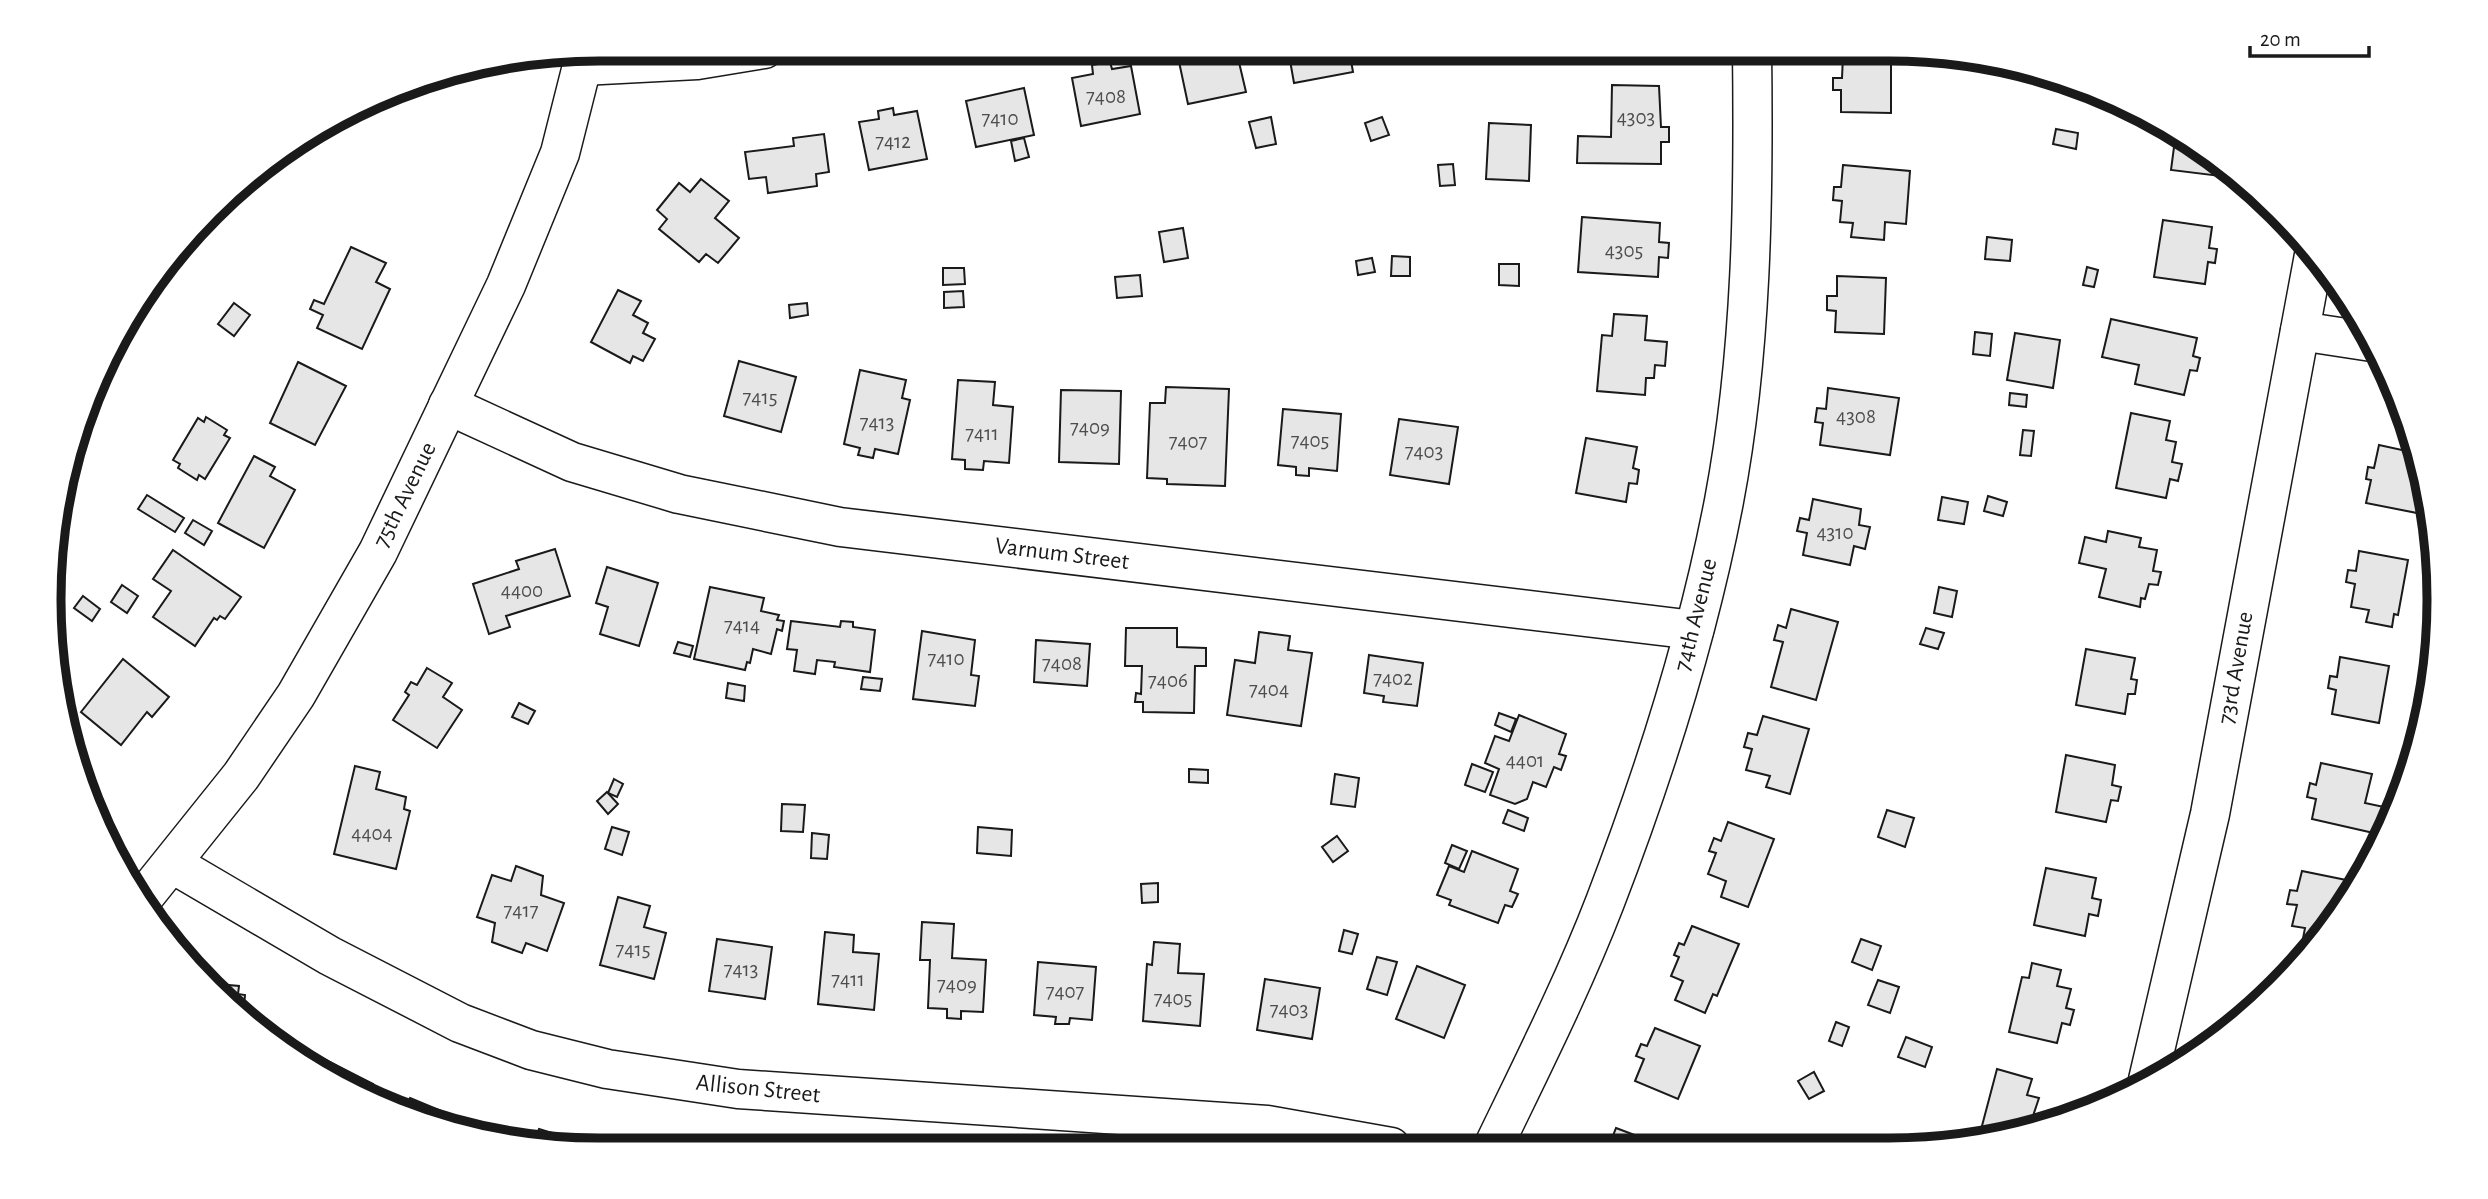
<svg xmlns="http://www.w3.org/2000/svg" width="2488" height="1199" font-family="'Alegreya Sans',sans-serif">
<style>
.building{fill:#e6e6e6;stroke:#1a1a1a;stroke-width:2}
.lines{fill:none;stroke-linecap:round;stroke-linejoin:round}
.minor-casing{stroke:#1a1a1a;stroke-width:41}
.minor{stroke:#fff;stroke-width:38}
.labels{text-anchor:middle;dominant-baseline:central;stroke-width:5;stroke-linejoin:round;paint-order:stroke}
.number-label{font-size:21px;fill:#4d4d4d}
.street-label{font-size:24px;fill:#1a1a1a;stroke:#fff}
.rim{fill:none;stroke:#1a1a1a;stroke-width:9}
</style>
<rect width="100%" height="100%" fill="#fff"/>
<g class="building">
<polygon points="1197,49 1244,49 1246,56 1238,58 1246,92 1188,104 1178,57 1198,53"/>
<polygon points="1288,49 1349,49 1353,72 1294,83"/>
<polygon points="1400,49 1453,49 1402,60"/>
<polygon points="1843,56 1891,57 1891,113 1841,112 1841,90 1833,90 1833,78 1842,78"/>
<polygon points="1110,62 1112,69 1131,66 1140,114 1081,126 1072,78 1093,74 1092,65"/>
<polygon points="1612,85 1659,86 1661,127 1669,127 1669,142 1661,142 1661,164 1577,163 1578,136 1611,137"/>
<polygon points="1024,88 1034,135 976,147 966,101"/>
<polygon points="893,108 894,115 917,111 927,159 869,170 859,122 879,119 878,111"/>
<polygon points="1271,117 1276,144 1256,148 1249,122"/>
<polygon points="1382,117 1389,135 1371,141 1365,123"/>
<polygon points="2157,122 2195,142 2222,164 2220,176 2171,170 2176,132 2156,130"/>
<polygon points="1489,123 1531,125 1529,181 1486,179"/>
<polygon points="2056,129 2078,133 2076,149 2053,144"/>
<polygon points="824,134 829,172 816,174 817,186 768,193 766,177 749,179 745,152 794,146 793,138"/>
<polygon points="1024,138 1029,157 1015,161 1011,141"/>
<polygon points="1453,164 1455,185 1440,186 1438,165"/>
<polygon points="1843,165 1910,171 1906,224 1885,222 1884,240 1851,237 1853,223 1840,222 1842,201 1833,200 1834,187 1841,187"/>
<polygon points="701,179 729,201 715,218 739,238 718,263 706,254 699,262 659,229 667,219 657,210 679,183 690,192"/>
<polygon points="1582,217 1660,223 1659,242 1669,243 1668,258 1659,257 1658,277 1578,272"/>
<polygon points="2163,220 2212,227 2209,248 2217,249 2215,263 2208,262 2205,284 2154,277"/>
<polygon points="1183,228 1188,258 1164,262 1159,232"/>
<polygon points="1987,237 2012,240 2010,261 1985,259"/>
<polygon points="351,247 386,263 376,282 390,289 362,349 317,328 323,315 310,309 314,300 324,304"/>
<polygon points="1392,256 1410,257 1410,276 1391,276"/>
<polygon points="1372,258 1375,272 1358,275 1356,261"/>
<polygon points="1499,264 1519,264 1519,286 1499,285"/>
<polygon points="2087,267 2098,270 2094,287 2083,285"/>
<polygon points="943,268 964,268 965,284 943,285"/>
<polygon points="1140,275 1142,296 1117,298 1115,277"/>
<polygon points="1837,276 1886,278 1884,334 1835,332 1836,311 1827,310 1827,296 1837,296"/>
<polygon points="618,290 641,301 633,315 648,323 643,333 655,339 643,361 633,356 630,363 591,342"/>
<polygon points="963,291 964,307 944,308 944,292"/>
<polygon points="234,303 250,315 234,336 218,324"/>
<polygon points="807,303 808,315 790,318 789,305"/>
<polygon points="1614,314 1647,316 1645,340 1667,342 1665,366 1655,365 1654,378 1646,378 1645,395 1597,391 1602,335 1612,336"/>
<polygon points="2111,319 2197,338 2193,356 2200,358 2197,371 2190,370 2184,395 2135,384 2139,365 2102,357"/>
<polygon points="1975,332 1992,334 1990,356 1973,354"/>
<polygon points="2015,333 2060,340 2053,388 2007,380"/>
<polygon points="739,361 796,377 781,432 724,416"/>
<polygon points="298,362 346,386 315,445 270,423"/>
<polygon points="860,370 906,380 902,398 910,400 898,454 875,449 873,458 858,455 860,448 844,444"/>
<polygon points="958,380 995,382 993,405 1013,407 1009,463 984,461 983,470 965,469 965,460 952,459"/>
<polygon points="1166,387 1229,389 1225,486 1167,484 1167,479 1147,478 1150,403 1165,403"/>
<polygon points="1828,388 1899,398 1890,455 1820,445 1823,423 1815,422 1817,408 1826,409"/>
<polygon points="1061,390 1121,391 1119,464 1059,462"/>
<polygon points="2010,393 2027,395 2026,407 2009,405"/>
<polygon points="1283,409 1341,414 1337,471 1309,468 1309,476 1296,475 1296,467 1278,465"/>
<polygon points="2131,413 2170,421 2166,440 2176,442 2172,462 2182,464 2178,481 2170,479 2166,498 2116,488"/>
<polygon points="206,417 227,430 224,435 230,438 205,479 199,475 197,480 178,468 180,464 173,460 198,418 204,422"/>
<polygon points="1399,419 1458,427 1449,484 1390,475"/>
<polygon points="2023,430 2034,431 2031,456 2020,455"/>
<polygon points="1586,438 1637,447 1633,468 1639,470 1637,484 1629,483 1626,502 1576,493"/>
<polygon points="2379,445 2416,453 2424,479 2417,513 2366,503 2371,480 2366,479 2368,467 2374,468"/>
<polygon points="254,456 275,467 270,476 295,490 264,548 218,523"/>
<polygon points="147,495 184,518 175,532 138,509"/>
<polygon points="1988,496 2007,502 2003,516 1984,511"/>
<polygon points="1942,497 1968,502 1964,524 1938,520"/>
<polygon points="1813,499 1861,509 1859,525 1870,527 1865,549 1854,546 1850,565 1803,555 1807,533 1797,531 1800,518 1809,520"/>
<polygon points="193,520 212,531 204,545 185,533"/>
<polygon points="2108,531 2141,538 2139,547 2157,550 2153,571 2161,572 2158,585 2149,584 2145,599 2141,598 2140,607 2099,597 2106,569 2079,563 2085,537 2106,542"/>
<polygon points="555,549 570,596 506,616 510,627 489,634 473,584 519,569 516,561"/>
<polygon points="173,550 241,597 225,619 220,616 217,620 214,618 195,646 153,617 171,591 153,579"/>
<polygon points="2359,551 2408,560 2398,615 2394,614 2392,627 2366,622 2369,610 2351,607 2355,584 2346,582 2348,570 2356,571"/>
<polygon points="607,567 658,583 639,646 600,634 608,607 596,603"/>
<polygon points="122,585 138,596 127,613 111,602"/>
<polygon points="710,587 764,598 761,611 779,615 777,620 784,621 782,631 777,629 771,654 753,649 750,663 747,662 745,670 694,659"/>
<polygon points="1939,587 1957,591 1952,617 1934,613"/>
<polygon points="83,596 100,609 92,621 74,608"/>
<polygon points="1791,609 1838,622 1816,700 1771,687 1783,642 1774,640 1778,625 1786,628"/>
<polygon points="791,621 840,627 841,621 853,622 853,627 875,630 870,672 834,667 835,662 817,660 815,674 794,671 797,650 787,649"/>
<polygon points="1126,628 1177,628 1177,647 1206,648 1206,666 1195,666 1194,713 1143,712 1143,702 1135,702 1136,693 1141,694 1142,666 1125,666"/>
<polygon points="1926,628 1944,633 1938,649 1920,644"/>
<polygon points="922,631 975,640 971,675 979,676 975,706 913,699"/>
<polygon points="1259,632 1290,636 1288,650 1312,653 1301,726 1227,715 1235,660 1255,663"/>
<polygon points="1036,640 1090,644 1087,686 1034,682"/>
<polygon points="678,642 693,646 690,657 674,653"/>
<polygon points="2086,649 2135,658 2131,679 2137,680 2135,694 2128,694 2125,714 2076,705"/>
<polygon points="1369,655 1423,663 1417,706 1383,702 1384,696 1364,693"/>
<polygon points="2340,657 2389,666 2379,723 2332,714 2336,690 2328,688 2330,676 2337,677"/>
<polygon points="123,659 169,697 152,717 147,712 121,745 81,712"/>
<polygon points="427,668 452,683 443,697 462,710 437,748 393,720 409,695 405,692 411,682 417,685"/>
<polygon points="863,677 882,679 880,691 861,689"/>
<polygon points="728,683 745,686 744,701 726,698"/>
<polygon points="519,703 535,711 528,724 512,717"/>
<polygon points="1499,713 1516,719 1511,732 1495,725"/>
<polygon points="1519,715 1566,734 1559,754 1566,756 1561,770 1554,767 1546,787 1533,782 1527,799 1515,804 1490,795 1499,769 1485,763 1495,736 1509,741"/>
<polygon points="1763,716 1809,729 1790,794 1766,787 1770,776 1746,770 1752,749 1744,747 1748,733 1757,735"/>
<polygon points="2066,755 2115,765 2112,785 2121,787 2118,801 2111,800 2106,822 2056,812"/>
<polygon points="2321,763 2372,774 2365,803 2384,807 2378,834 2312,819 2316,799 2307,797 2310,783 2316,785"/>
<polygon points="1472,764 1493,772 1485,792 1465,785"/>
<polygon points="355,766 380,772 376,789 406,797 404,809 410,811 396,869 334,854"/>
<polygon points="1189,769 1208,770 1208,783 1189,782"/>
<polygon points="1335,774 1359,778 1355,807 1331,804"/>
<polygon points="614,779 623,784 617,797 608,793"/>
<polygon points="607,792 618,804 608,814 597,801"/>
<polygon points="782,804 805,805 803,832 781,831"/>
<polygon points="1508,810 1528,818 1524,831 1503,823"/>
<polygon points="1887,810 1914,818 1905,847 1878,837"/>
<polygon points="1728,822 1774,839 1748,907 1721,897 1726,881 1708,874 1716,853 1709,851 1714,838 1721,841"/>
<polygon points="612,827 629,832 622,855 605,849"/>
<polygon points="978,827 1012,830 1011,856 977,853"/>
<polygon points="812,833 829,835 827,859 811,858"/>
<polygon points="1337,836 1348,851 1333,862 1322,847"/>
<polygon points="1452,845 1467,851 1459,869 1445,863"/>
<polygon points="1472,851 1518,869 1510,891 1518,894 1512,907 1505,905 1498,923 1449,905 1451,900 1437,895 1449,866 1464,872"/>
<polygon points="516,866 543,876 541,895 564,903 547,951 526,943 522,953 492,942 495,923 477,917 492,875 511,881"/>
<polygon points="2046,868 2096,878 2092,898 2101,900 2098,916 2089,914 2085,936 2034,925"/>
<polygon points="2302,871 2356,882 2325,934 2313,946 2302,944 2305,928 2292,926 2297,905 2287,904 2290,890 2297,891"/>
<polygon points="1158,883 1158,902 1142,903 1141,884"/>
<polygon points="618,897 650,906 644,927 666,933 654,979 600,965"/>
<polygon points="922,922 954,924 952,958 986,960 983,1012 961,1011 961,1019 947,1018 947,1009 928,1008 930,960 920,960"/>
<polygon points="1692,926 1739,944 1717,996 1713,994 1705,1013 1675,1000 1683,981 1671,976 1679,957 1674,955 1679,943 1684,945"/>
<polygon points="1344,930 1358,934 1352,954 1339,951"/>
<polygon points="825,932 854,935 853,952 879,954 874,1010 818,1004"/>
<polygon points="717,939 772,947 765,999 709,991"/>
<polygon points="1861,939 1881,946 1872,970 1852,962"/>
<polygon points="1154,942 1180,944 1178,973 1204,974 1200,1026 1143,1021 1147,964 1152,965"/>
<polygon points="1377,957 1397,962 1387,995 1367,989"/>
<polygon points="1038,962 1096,967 1092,1020 1070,1018 1069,1024 1055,1024 1056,1017 1034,1015"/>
<polygon points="2032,963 2061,970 2057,986 2071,989 2066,1008 2074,1010 2070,1025 2062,1023 2057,1043 2009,1032 2022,977 2029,978"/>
<polygon points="1417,966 1465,985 1444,1038 1396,1019"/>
<polygon points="1265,979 1320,988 1312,1039 1257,1030"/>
<polygon points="1878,980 1899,987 1890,1013 1868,1005"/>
<polygon points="206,983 239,986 238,994 245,995 243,1016"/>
<polygon points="1836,1022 1849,1027 1842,1046 1829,1041"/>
<polygon points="1655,1028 1700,1046 1678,1099 1635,1081 1644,1059 1636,1056 1641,1044 1647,1046"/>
<polygon points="1906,1037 1932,1047 1925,1067 1898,1057"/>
<polygon points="318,1056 373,1084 367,1096 313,1067"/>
<polygon points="1997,1069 2032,1079 2027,1095 2039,1098 2032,1119 2042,1122 1978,1141"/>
<polygon points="1814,1072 1824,1091 1809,1099 1798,1081"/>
<polygon points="410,1098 458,1118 455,1122 466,1126 464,1131 404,1113"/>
<polygon points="1616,1128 1661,1145 1660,1146 1609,1146"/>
<polygon points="539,1129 568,1138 565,1147 534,1144"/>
</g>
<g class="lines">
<defs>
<g id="minor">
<polyline points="582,66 697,60 764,49"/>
<polyline points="2300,331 2372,342"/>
<polyline points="448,405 572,462 679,494 840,527 1694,630"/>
<polyline points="173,864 330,956 460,1023 531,1050 607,1069 738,1089 1267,1125 1391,1147"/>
<polyline points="144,897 241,776 296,695 378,552 506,285 560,153 582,66 581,52"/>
<polyline points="2148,1080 2210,814 2314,255"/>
<path d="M1493 1147C1532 1066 1573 985 1605 902 1655 772 1698 637 1724 501 1752 353 1754 199 1752 49"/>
</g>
</defs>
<use href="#minor" class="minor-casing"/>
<use href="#minor" class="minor"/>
</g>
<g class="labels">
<g class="number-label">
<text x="1106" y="96">7408</text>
<text x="1636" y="117">4303</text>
<text x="1000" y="118">7410</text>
<text x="893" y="141">7412</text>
<text x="1624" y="250">4305</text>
<text x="760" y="397">7415</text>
<text x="1856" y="416">4308</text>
<text x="877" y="422">7413</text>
<text x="1090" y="427">7409</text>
<text x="982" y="433">7411</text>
<text x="1310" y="440">7405</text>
<text x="1188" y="441">7407</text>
<text x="1424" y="451">7403</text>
<text x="1835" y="532">4310</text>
<text x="522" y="590">4400</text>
<text x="742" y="625">7414</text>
<text x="946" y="658">7410</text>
<text x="1062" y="663">7408</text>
<text x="1393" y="678">7402</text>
<text x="1168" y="680">7406</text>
<text x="1269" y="689">7404</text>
<text x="1525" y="760">4401</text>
<text x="372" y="833">4404</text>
<text x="521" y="910">7417</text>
<text x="633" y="949">7415</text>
<text x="741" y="969">7413</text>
<text x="848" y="979">7411</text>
<text x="957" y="984">7409</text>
<text x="1065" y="991">7407</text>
<text x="1173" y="998">7405</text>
<text x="1289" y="1009">7403</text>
</g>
<g class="street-label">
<text transform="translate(405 495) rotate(-64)">75th Avenue</text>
<text transform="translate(1062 554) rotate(7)">Varnum Street</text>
<text transform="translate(1696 615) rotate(-76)">74th Avenue</text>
<text transform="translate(2236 668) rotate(-80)">73rd Avenue</text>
<text transform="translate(758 1089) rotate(6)">Allison Street</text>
</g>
</g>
<path d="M0 0H2488V1199H0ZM599 61H1889A538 538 0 0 1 2427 599V600A538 538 0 0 1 1889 1138H599A538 538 0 0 1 61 600V599A538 538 0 0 1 599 61Z" fill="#fff" fill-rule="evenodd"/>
<path class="rim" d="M599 61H1889A538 538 0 0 1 2427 599V600A538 538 0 0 1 1889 1138H599A538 538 0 0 1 61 600V599A538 538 0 0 1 599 61Z"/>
<path d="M2250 46v10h119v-10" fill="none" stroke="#1a1a1a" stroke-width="3.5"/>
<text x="2260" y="46" font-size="21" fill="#1a1a1a" stroke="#ffffff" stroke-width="5" paint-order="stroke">20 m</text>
</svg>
